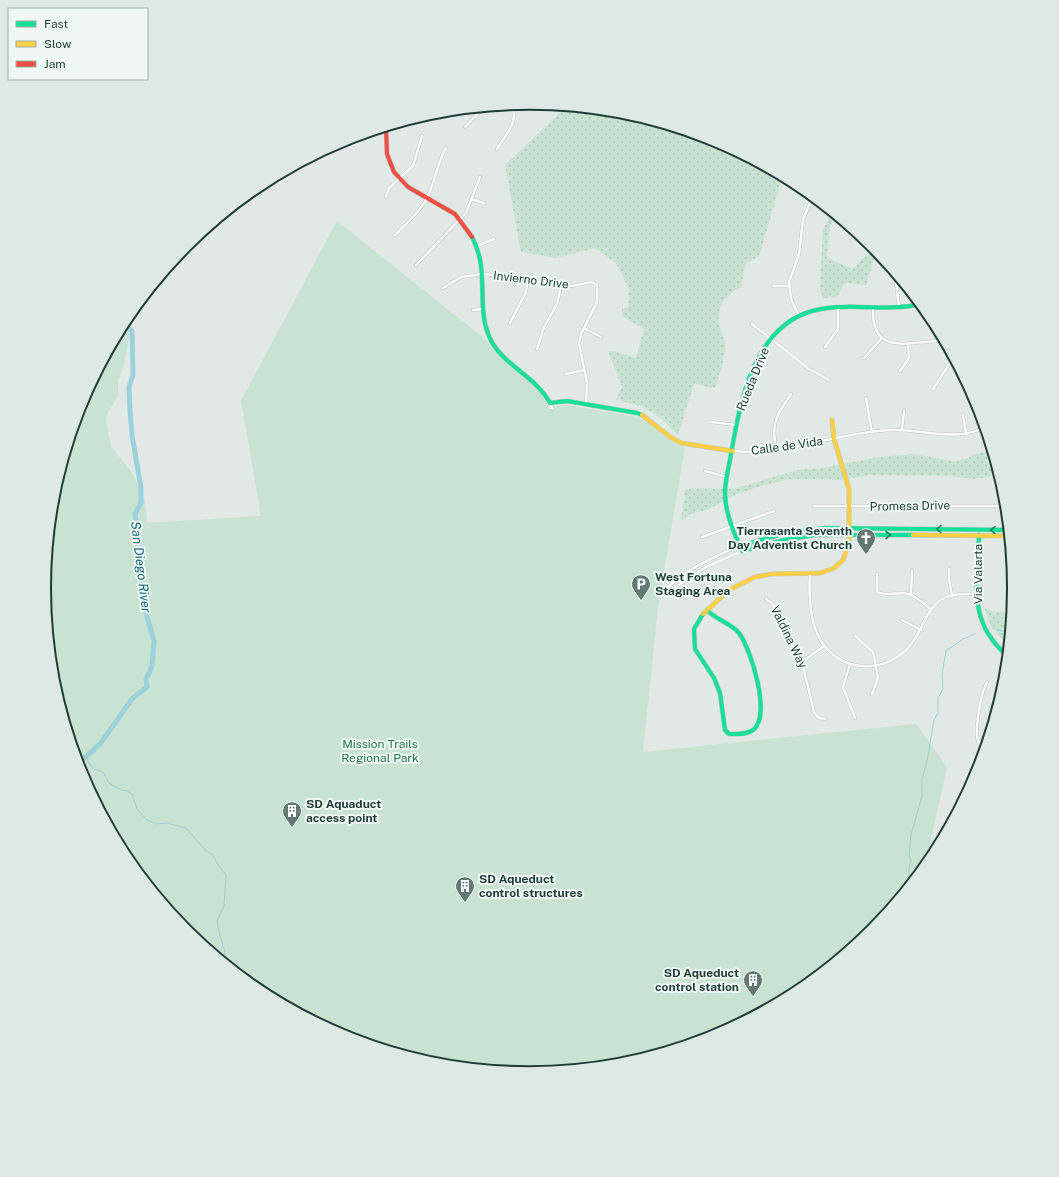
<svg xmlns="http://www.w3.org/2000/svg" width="1059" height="1177" font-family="'Public Sans',sans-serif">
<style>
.grass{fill:url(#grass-dots)}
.green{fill:#c8e3d2}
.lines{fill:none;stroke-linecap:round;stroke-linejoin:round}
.stream{stroke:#9cd0db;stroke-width:1}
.river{stroke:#9cd0db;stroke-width:5}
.street-casing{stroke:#bec5c2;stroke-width:3.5}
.fast-casing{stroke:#bdc6c3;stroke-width:5}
.slow-casing{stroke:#bdc6c3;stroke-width:5}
.jam-casing{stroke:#bdc6c3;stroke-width:5}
.street{stroke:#fafcfb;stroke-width:2.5}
.fast{stroke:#16e098;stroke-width:4}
.slow{stroke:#ffcf43;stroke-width:4}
.jam{stroke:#f24e42;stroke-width:4}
.oneway{stroke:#1a8662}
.labels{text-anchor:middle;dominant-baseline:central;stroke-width:4;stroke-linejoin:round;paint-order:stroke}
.street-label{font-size:12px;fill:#1e3d36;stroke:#eff8f4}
.poi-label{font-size:12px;font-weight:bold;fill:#1e3d36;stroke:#eff8f4;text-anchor:start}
.park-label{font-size:12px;fill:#247748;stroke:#eff8f4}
.water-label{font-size:13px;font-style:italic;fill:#12687e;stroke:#eff8f4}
.rim{fill:none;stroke:#1e3d36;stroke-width:2}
</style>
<defs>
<pattern id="grass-dots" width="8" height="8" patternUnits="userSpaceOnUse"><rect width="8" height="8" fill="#c8e3d2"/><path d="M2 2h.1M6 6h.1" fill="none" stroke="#abc4b5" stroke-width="1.8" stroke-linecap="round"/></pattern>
</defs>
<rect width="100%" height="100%" fill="#e1e8e5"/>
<g class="grass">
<path d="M566 107 624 112 715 140 783 176 759 256 745 264 741 287C725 295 715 308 720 327 721 332 724 337 725 342 727 356 719 374 715 388L694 384 678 435C654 411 650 407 616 400L622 387 608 351H614L636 358 644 329 622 316V309L628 307 629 289 616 263 595 248 556 258 521 252 505 165Z"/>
<polygon points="832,212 836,215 830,226 827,258 853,269 874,247 880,254 873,263 866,285 847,283 843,285 837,297 823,298 820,289 823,230"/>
<polygon points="992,449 999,471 988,477 972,479 951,476 869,475 840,480 789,479 754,488 733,496 707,510 690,514 681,521 685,490 692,488 733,489 798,470 822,468 878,457 914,454 956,462"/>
<polygon points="985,609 994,612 1013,611 1009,647 991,627"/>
</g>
<path class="green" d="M337 221 486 340C503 367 540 377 549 409L556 407V406L566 405 637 417C655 425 665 442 685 447L658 607 643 752 916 724 947 767 928 853 930 862 873 932 799 992 715 1037 624 1065 529 1074 435 1065 343 1037 260 992 186 932 126 858 81 774 53 683 44 588 53 494 81 402 126 319 132 312 127 350 122 371 118 380V396L107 414 106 419 111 447 132 472 145 501 147 523 261 516 241 401Z"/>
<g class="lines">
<g class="stream">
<polyline points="997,630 1011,632"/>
<polyline points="87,756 88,762 94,769 103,772 109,783 121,790 127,791 132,794 137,809 147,820 156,824 166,823 186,828 206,851 213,855 218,865 226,875 224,906 217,921 220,936 225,952 225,964"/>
<path d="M915 881C914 879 911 878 910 877 907 874 910 863 911 860L909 856 911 835 922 796V779L927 761 934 720 938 713V698L943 689 942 675 946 651 963 639 975 634"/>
</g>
<polyline class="river" points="78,765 81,761 100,744 132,699 147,687 146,679 152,666 154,641 145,609 135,514 141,503 141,488 132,435 130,411 129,387 133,375 132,331 124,323"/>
<defs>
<g id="street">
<polyline points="438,117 446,111"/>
<polyline points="465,127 484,107"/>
<path d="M497 149C504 137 522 118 510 105"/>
<polyline points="386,197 389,188 413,166 422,136"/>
<polyline points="471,199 484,203"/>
<path d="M395 235C406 224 420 212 427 198 435 182 437 163 446 148"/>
<polyline points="850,238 854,230"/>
<polyline points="477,246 494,239"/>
<polyline points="416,265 466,213 480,177"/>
<polyline points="896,282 899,308"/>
<polyline points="773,286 789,286"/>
<polyline points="443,288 461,277 483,274 525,278 561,286 572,286 591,282 594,283 597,286 597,302 581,334 579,343 587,383 586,404"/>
<path d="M873 309C871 359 914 340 945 341"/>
<polyline points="473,310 484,309"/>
<polyline points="799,316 791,299 789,282 799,254 803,219 813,196"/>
<polyline points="510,323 525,294 529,278"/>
<polyline points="752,324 809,369 829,380"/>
<polyline points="584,328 601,337"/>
<polyline points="825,347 838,329 838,309"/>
<polyline points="537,349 544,327 557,304 561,286"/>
<polyline points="864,358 882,338"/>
<polyline points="900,371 909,358 908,344"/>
<polyline points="566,374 584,370"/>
<polyline points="933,389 954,357"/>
<polyline points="866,398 872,433"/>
<polyline points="550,403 552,408"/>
<polyline points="963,415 966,434"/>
<polyline points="711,422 736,425"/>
<polyline points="902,430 904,411"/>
<path d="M776 450C771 423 776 416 791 394"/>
<path d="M733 451C787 456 841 431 895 430 925 430 958 442 985 427"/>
<polyline points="705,471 727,477"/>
<polyline points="814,506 1007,506"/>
<polyline points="702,537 774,511"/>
<polyline points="949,569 949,580 952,595"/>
<path d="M810 573C809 592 809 615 817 633 832 669 877 677 905 651 921 637 923 614 939 601 950 593 964 594 977 594"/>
<path d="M877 574V592C885 596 895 593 903 593 914 594 923 603 931 609"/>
<polyline points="911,594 912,571"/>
<polyline points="662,596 706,567 742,551"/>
<path d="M661 597C671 576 719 554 740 546"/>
<polyline points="766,599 773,604 786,634 802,662 814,712 819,718 825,719"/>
<polyline points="902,620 921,630"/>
<polyline points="855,636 873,652 878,678 872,694"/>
<polyline points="802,662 824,646"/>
<polyline points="850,664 843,687 855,718"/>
<path d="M984 753C981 748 978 742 977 736 976 722 981 693 987 682"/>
<path d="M970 789C967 775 972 762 984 754"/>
</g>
<g id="fast">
<path d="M472 237C490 270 476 306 489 336 500 364 535 375 550 403L567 401 637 413 642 415"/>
<path d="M913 535H815L784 540 742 551C734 533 725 513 725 493 725 480 729 467 731 454 740 404 752 333 806 313 841 300 884 313 921 304"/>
<path d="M979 535C977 582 967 623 1008 656"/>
<polyline points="740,546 782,534 825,528 1009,530"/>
<path d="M703 614 694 629 695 649 714 678 720 693 725 730 729 734C737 734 746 735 753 730 772 716 751 649 739 633 731 623 716 620 707 610"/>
</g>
<g id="slow">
<polyline points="642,415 670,437 681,443 733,451"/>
<polyline points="913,535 1010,536"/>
<polyline points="703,614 729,590 755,577 772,574 821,573 834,568 843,560 849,543 849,489 834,439 832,420"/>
</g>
<polyline id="jam" points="386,127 387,154 394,172 408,187 455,214 472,237"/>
</defs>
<use href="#street" class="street-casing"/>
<use href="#fast" class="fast-casing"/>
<use href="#slow" class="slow-casing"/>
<use href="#jam" class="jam-casing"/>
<use href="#street" class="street"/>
<use href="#fast" class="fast"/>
<use href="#slow" class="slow"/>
<use href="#jam" class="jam"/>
</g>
<defs><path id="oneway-chevron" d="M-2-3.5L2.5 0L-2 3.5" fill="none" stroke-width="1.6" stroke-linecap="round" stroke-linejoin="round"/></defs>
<g class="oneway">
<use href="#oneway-chevron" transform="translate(939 529) rotate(-179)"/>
<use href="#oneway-chevron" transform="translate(993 530) rotate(-179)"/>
<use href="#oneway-chevron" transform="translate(888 535)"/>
</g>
<defs>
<symbol id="church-pin" viewBox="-11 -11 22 30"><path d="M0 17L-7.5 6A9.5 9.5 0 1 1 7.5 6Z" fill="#627973" stroke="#eff8f4"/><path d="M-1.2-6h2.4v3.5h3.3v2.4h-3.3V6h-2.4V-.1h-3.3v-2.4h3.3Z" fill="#fff"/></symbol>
<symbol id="parking-pin" viewBox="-11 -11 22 30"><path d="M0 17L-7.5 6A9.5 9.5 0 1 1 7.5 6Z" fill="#627973" stroke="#eff8f4"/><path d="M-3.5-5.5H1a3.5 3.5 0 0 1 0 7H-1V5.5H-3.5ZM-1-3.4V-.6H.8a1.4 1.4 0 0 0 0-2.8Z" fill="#fff"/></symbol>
<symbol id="building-pin" viewBox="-11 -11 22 30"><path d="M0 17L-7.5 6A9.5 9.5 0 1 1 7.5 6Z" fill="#627973" stroke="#eff8f4"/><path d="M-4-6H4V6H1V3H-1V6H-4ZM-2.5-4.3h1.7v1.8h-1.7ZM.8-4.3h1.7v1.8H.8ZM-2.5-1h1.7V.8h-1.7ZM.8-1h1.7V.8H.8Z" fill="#fff"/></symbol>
</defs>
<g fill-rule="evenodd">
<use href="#church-pin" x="855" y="527" width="22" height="30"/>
<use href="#parking-pin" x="630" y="573" width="22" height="30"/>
<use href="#building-pin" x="281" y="800" width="22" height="30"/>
<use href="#building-pin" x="454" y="875" width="22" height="30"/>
<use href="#building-pin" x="742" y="969" width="22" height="30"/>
</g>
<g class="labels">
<g class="street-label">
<text transform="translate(531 280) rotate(7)">Invierno Drive</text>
<text transform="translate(753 379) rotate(-68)">Rueda Drive</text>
<text transform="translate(787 446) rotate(-8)">Calle de Vida</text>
<text transform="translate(910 506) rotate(-1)">Promesa Drive</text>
<text transform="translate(978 574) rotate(-90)">Via Valarta</text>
<text transform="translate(789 637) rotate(64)">Valdina Way</text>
</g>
<g class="poi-label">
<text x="852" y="531" text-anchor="end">Tierrasanta Seventh<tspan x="852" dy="14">Day Adventist Church</tspan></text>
<text x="655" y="577">West Fortuna<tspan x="655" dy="14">Staging Area</tspan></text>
<text x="306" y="804">SD Aquaduct<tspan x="306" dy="14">access point</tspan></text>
<text x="479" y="879">SD Aqueduct<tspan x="479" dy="14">control structures</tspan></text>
<text x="739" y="973" text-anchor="end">SD Aqueduct<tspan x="739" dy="14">control station</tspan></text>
</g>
<g class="park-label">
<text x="380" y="744">Mission Trails<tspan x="380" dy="14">Regional Park</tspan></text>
</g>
<g class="water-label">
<text transform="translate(141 567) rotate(83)">San Diego River</text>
</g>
</g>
<path d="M0 0H1059V1177H0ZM51 588a478 478 0 1 1 956 0a478 478 0 1 1-956 0Z" fill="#dee9e5" fill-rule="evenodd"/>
<path class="rim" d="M51 588a478 478 0 1 1 956 0a478 478 0 1 1-956 0Z"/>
<rect x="8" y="8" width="140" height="72" fill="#eff8f4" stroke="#9bada8"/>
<rect x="16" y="21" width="20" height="6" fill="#16e098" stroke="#9bada8"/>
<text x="44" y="28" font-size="12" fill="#1e3d36">Fast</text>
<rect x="16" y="41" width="20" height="6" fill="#ffcf43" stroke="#9bada8"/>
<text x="44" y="48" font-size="12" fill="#1e3d36">Slow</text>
<rect x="16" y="61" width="20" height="6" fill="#f24e42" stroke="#9bada8"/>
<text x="44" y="68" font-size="12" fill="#1e3d36">Jam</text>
</svg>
